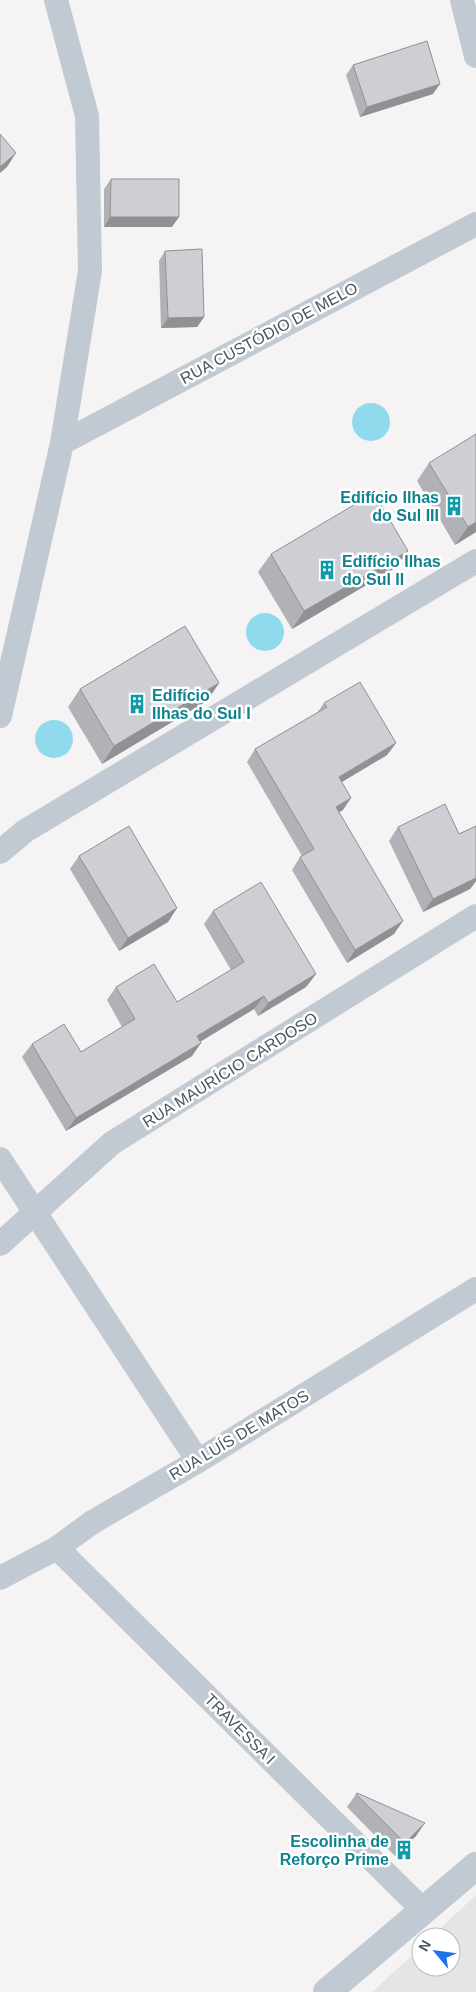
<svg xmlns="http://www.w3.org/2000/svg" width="476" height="1992" font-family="Helvetica,sans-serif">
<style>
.education{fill:#e6e4e5}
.water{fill:#90daee}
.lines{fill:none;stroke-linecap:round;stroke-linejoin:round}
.minor{stroke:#c1cad2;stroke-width:24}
.tertiary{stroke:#c1cad2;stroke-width:28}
.wall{fill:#b0b2b7}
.shaded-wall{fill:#909195}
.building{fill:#cdcfd5;stroke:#909195}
.labels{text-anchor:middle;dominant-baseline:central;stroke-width:5;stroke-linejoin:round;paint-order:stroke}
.street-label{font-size:16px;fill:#4a5661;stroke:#fff}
.culture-label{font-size:16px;font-weight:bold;fill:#0d838f;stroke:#fff;text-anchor:end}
</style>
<rect width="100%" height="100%" fill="#f5f3f3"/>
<polygon class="education" points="476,1895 476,1992 372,1992 421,1947 421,1967 451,1967 451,1937 431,1937"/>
<g class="water">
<circle cx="371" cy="422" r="19"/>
<circle cx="265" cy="632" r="19"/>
<circle cx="54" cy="739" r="19"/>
</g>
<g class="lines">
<g class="minor">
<polyline points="462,0 476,56"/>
<polyline points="62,443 476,224"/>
<polyline points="0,716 62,443 90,271 87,116 56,0"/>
<polyline points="0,852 25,831 476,561"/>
<polyline points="0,1159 198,1461"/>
<polyline points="0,1244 112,1143 476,916"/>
<polyline points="57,1548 423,1910"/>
<polyline points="0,1578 57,1548 91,1523 198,1461 476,1289"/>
</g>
<polyline class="tertiary" points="327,1992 476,1866"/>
</g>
<g class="wall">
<polygon points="353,65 433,94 360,117 346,75"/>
<polygon points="111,179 172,227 104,227 104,189"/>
<polygon points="165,251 204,317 197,327 161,328 159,261"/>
<polygon points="429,463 476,532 455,545 417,481"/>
<polygon points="408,551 395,568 292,629 258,572 271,554"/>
<polygon points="219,683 207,701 102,764 68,707 80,689"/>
<polygon points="324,703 396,743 387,755 342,782 343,810 339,812 394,934 347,963 292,870 300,857 302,856 247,762 255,749 317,713"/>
<polygon points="476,826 476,881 470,889 423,912 389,841 398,827 459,834"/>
<polygon points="79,856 177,908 168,922 119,951 70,869"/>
<polygon points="213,911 316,974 306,987 258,1016 254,1009 200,1042 192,1056 66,1131 22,1057 32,1044 81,1052 122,1027 107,1000 116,987 177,1002 231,970 204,924"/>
<polygon points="357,1793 416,1836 395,1856 347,1807"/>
</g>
<g class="shaded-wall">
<polygon points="440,84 433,94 360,117 367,107"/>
<polygon points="16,153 7,167 0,173 0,167"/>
<polygon points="110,217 179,217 172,227 104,227"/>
<polygon points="204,317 197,327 161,328 168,318"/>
<polygon points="476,522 476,532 455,545 468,527"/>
<polygon points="408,551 395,568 292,629 304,611"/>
<polygon points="219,683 207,701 102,764 114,746"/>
<polygon points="396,743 387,755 330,789 339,777"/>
<polygon points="351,798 343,810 327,820 336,807"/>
<polygon points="476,869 476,881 470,889 423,912 433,899"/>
<polygon points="177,908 168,922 119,951 128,938"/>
<polygon points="403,921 394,934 347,963 355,950"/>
<polygon points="316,974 306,987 258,1016 268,1003"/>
<polygon points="264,996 254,1009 188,1049 197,1036"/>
<polygon points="201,1043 192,1056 66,1131 76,1118"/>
<polygon points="425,1823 416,1836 395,1856 405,1843"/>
</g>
<g class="building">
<polygon points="427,41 440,84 367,107 353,65"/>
<polygon points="0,134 16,153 0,167"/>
<polygon points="111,179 179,179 179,217 110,217"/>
<polygon points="202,249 204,317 168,318 165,251"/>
<polygon points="476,434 476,522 468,527 429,463"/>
<polygon points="374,493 408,551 304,611 271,554"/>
<polygon points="185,626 219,683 114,746 80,689"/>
<polygon points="360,682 396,743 339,777 351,798 336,807 403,921 355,950 300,857 314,849 255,749 327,707 324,703"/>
<polygon points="445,804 459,834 476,826 476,878 433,899 398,827"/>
<polygon points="129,826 177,908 128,938 79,856"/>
<polygon points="261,882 316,974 268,1003 264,996 197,1036 201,1043 76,1118 32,1044 64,1024 81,1052 135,1019 116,987 154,964 177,1002 244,962 213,911"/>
<polygon points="357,1793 425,1823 405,1843 356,1794"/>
</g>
<defs>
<symbol id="building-bare" viewBox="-9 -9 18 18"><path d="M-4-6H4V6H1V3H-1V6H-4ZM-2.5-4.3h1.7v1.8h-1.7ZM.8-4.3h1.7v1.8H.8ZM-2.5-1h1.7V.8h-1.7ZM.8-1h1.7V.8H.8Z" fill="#0f9aa8" stroke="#fff" stroke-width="2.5" paint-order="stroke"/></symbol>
</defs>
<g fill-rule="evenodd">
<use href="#building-bare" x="440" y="492" width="28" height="28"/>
<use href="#building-bare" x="313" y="556" width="28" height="28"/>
<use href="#building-bare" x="123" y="690" width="28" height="28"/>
<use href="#building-bare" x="390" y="1836" width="28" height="28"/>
</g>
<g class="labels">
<g class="street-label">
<text transform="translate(269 333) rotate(-28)">RUA CUSTÓDIO DE MELO</text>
<text transform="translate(230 1070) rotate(-32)">RUA MAURÍCIO CARDOSO</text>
<text transform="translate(239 1435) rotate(-31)">RUA LUÍS DE MATOS</text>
<text transform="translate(240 1729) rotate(45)">TRAVESSA I</text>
</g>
<g class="culture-label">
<text x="439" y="497">Edifício Ilhas<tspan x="439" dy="18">do Sul III</tspan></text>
<text x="342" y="561" text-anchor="start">Edifício Ilhas<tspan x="342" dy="18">do Sul II</tspan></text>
<text x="152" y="695" text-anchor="start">Edifício<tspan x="152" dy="18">Ilhas do Sul I</tspan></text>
<text x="389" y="1841">Escolinha de<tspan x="389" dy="18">Reforço Prime</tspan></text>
</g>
</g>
<g transform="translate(436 1952) rotate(299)"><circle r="24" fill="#ffffff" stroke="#b7bbc0"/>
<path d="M0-4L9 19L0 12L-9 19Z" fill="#1a73e8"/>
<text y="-8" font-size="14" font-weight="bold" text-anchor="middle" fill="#4a5661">N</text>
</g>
</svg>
